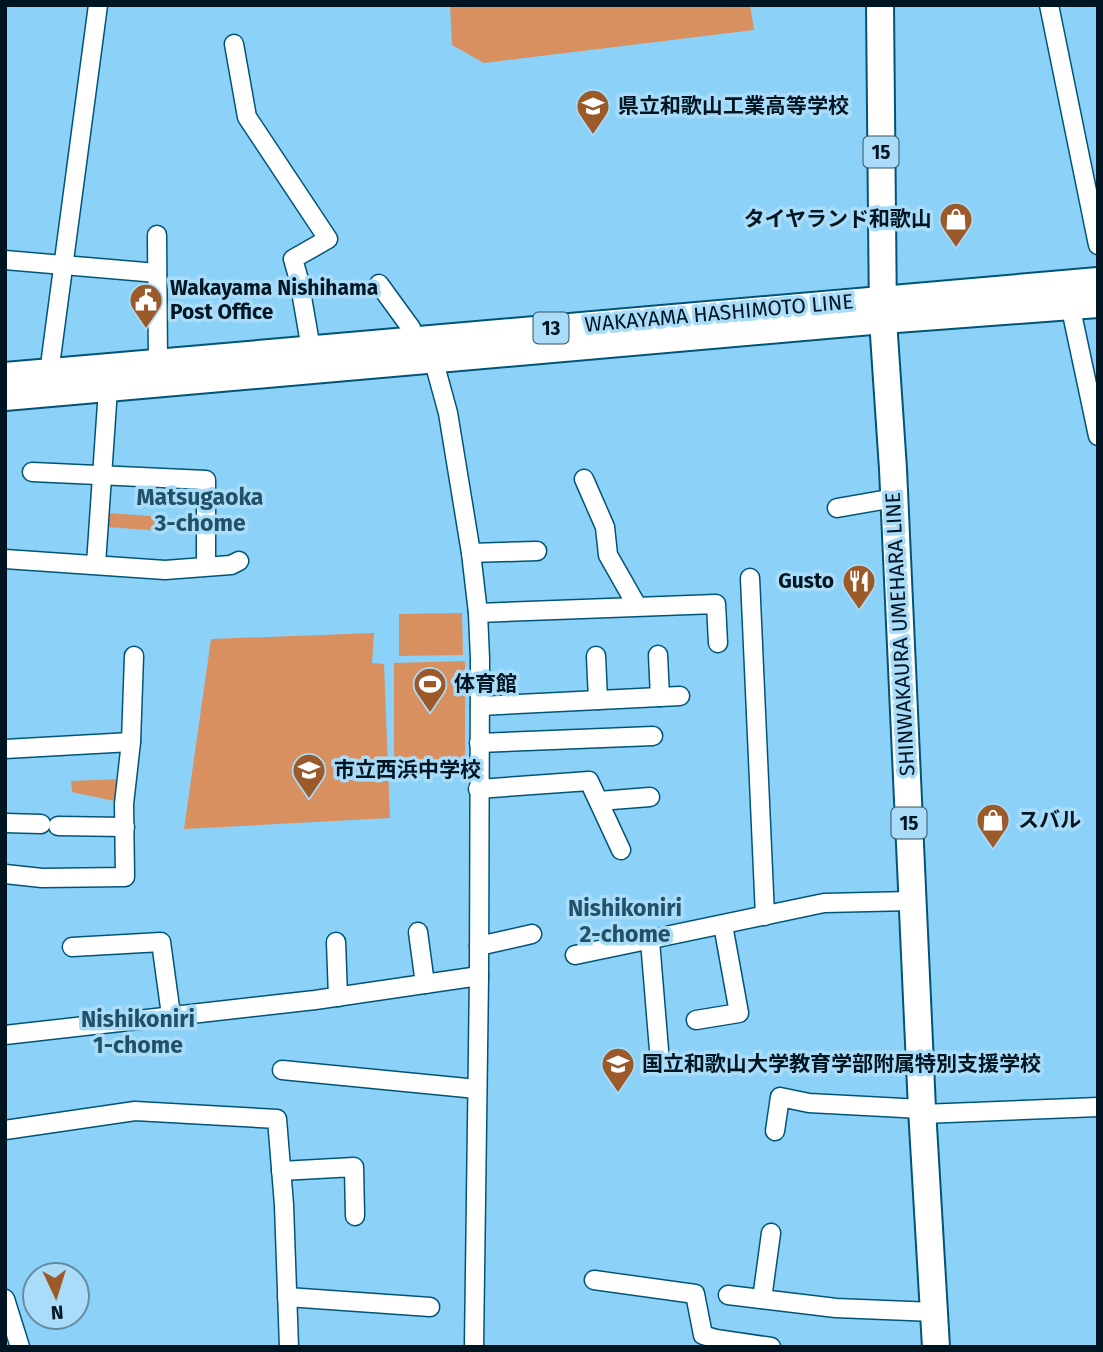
<svg xmlns="http://www.w3.org/2000/svg" width="1103" height="1352" font-family="'Fira Sans','Noto Sans JP',sans-serif">
<style>
.green{fill:#d99060}
.lines{fill:none;stroke-linecap:round;stroke-linejoin:round}
.minor-casing{stroke:#005576;stroke-width:21}
.primary-casing{stroke:#005576;stroke-width:30}
.minor{stroke:#fff;stroke-width:18}
.primary{stroke:#fff;stroke-width:26}
.labels{text-anchor:middle;dominant-baseline:central;stroke-width:7;stroke-linejoin:round;paint-order:stroke}
.shield{fill:#a9dcf8;stroke:#335162;stroke-width:2}
.shield-label{font-size:19px;font-weight:bold;fill:#001522}
.poi-label{font-size:21px;font-weight:bold;fill:#001522;stroke:#a9dcf8;text-anchor:start}
.street-label{font-size:21px;fill:#001522;stroke:#a9dcf8}
.neighbourhood-label{font-size:23px;font-weight:bold;fill:#205169;stroke:#a9dcf8}
</style>
<rect width="100%" height="100%" fill="#8cd1f7"/>
<g class="green">
<polygon points="450,5 750,5 754,30 484,63 452,45"/>
<polygon points="107,513 164,517 164,531 106,527"/>
<polygon points="462,613 463,655 399,656 399,614"/>
<polygon points="374,633 372,663 384,664 390,818 184,829 211,639"/>
<polygon points="465,661 465,765 394,766 394,663"/>
<polygon points="121,779 119,802 72,792 71,781"/>
</g>
<g class="lines">
<defs>
<g id="minor">
<polyline points="1049,5 1098,245"/>
<polyline points="234,44 247,117 328,239 293,259 299,280 311,349"/>
<polyline points="157,235 158,363"/>
<polyline points="5,260 157,273"/>
<polyline points="379,284 411,328 413,341"/>
<polyline points="1068,295 1098,436"/>
<polyline points="431,351 448,413 471,553 478,613 480,659 479,976 474,1347"/>
<polyline points="51,372 51,358 98,5"/>
<polyline points="32,472 206,480 206,566"/>
<polyline points="584,479 605,527 608,555 637,606"/>
<polyline points="837,508 894,498"/>
<polyline points="471,553 537,551"/>
<polyline points="5,559 165,570 231,565 239,561"/>
<polyline points="96,564 108,389"/>
<polyline points="750,578 765,916"/>
<polyline points="478,613 716,604 718,643"/>
<polyline points="658,655 660,697"/>
<polyline points="596,656 598,700"/>
<polyline points="480,706 680,696"/>
<polyline points="479,743 653,736"/>
<polyline points="5,749 131,742"/>
<polyline points="478,789 589,781 621,850"/>
<polyline points="599,801 650,797"/>
<polyline points="5,823 41,824"/>
<polyline points="58,826 125,827"/>
<polyline points="5,874 42,878 125,877 124,804 131,742 134,656"/>
<polyline points="418,932 425,984"/>
<polyline points="650,941 660,1062"/>
<polyline points="336,942 338,997"/>
<polyline points="479,946 532,934"/>
<polyline points="72,947 161,942 171,1015"/>
<polyline points="575,955 824,903 912,901"/>
<polyline points="696,1020 739,1013 723,925"/>
<polyline points="5,1035 315,1000 479,976"/>
<polyline points="282,1070 477,1089"/>
<polyline points="922,1114 1098,1107"/>
<polyline points="5,1130 135,1111 277,1119 284,1205 289,1347"/>
<polyline points="775,1131 780,1097 809,1103 922,1109"/>
<polyline points="281,1171 354,1167 355,1216"/>
<polyline points="594,1280 695,1294 703,1335 716,1339 771,1347"/>
<polyline points="728,1295 836,1308 934,1312"/>
<polyline points="287,1297 430,1307"/>
<polyline points="5,1299 20,1347"/>
<polyline points="762,1299 771,1233"/>
</g>
<g id="primary">
<polyline points="880,5 883,320 893,469 922,1109 936,1347"/>
<polyline points="5,376 1098,281"/>
<polyline points="5,397 883,320 1098,304"/>
</g>
</defs>
<use href="#minor" class="minor-casing"/>
<use href="#primary" class="primary-casing"/>
<use href="#minor" class="minor"/>
<use href="#primary" class="primary"/>
</g>
<defs>
<symbol id="school-pin" viewBox="-11 -11 22 30"><path d="M0 17L-7.5 6A9.5 9.5 0 1 1 7.5 6Z" fill="#9c5929" stroke="#a9dcf8"/><path d="M0-5L7-2L0 1L-7-2ZM-4 1L0 2.5L4 1V4Q0 6-4 4Z" fill="#fff"/></symbol>
<symbol id="shop-pin" viewBox="-11 -11 22 30"><path d="M0 17L-7.5 6A9.5 9.5 0 1 1 7.5 6Z" fill="#9c5929" stroke="#a9dcf8"/><path d="M-5-2.5h2.3a2.7 3.5 0 0 1 5.4 0H5L5.5 6h-11ZM-1.5-2.5h3a1.5 2.3 0 0 0-3 0Z" fill="#fff"/></symbol>
<symbol id="civic-pin" viewBox="-11 -11 22 30"><path d="M0 17L-7.5 6A9.5 9.5 0 1 1 7.5 6Z" fill="#9c5929" stroke="#a9dcf8"/><path d="M-.6-6.5H3V-4.5H.6V-3L4-1V1h2V6H-6V1h2V-1L-.6-3ZM-1.2 2.5V6h2.4V2.5Z" fill="#fff"/></symbol>
<symbol id="restaurant-pin" viewBox="-11 -11 22 30"><path d="M0 17L-7.5 6A9.5 9.5 0 1 1 7.5 6Z" fill="#9c5929" stroke="#a9dcf8"/><path d="M-5-6h1v4h1v-4h1v4h1v-4h1v5L-1.5 .5V6h-2V.5L-5-1ZM5-6V6H3V1.5H1.5Q1.5-4 5-6Z" fill="#fff"/></symbol>
<symbol id="stadium-pin" viewBox="-11 -11 22 30"><path d="M0 17L-7.5 6A9.5 9.5 0 1 1 7.5 6Z" fill="#9c5929" stroke="#a9dcf8"/><path d="M0-5a6.5 5 0 1 0 0 10a6.5 5 0 1 0 0-10ZM-3.5-1.8h7v3.6h-7Z" fill="#fff"/></symbol>
</defs>
<g fill-rule="evenodd">
<use href="#school-pin" x="574" y="87" width="38" height="52"/>
<use href="#shop-pin" x="937" y="200" width="38" height="52"/>
<use href="#civic-pin" x="127" y="281" width="38" height="52"/>
<use href="#restaurant-pin" x="840" y="562" width="38" height="52"/>
<use href="#stadium-pin" x="411" y="665" width="38" height="52"/>
<use href="#school-pin" x="290" y="751" width="38" height="52"/>
<use href="#shop-pin" x="974" y="801" width="38" height="52"/>
<use href="#school-pin" x="599" y="1045" width="38" height="52"/>
</g>
<g class="labels">
<g class="shield">
<rect x="863.5" y="136.5" width="35" height="31" rx="5"/>
<rect x="533.5" y="312.5" width="35" height="31" rx="5"/>
<rect x="891.5" y="807.5" width="35" height="31" rx="5"/>
</g>
<g class="shield-label">
<text x="881" y="152">15</text>
<text x="551" y="328">13</text>
<text x="909" y="823">15</text>
</g>
<g class="poi-label">
<text x="618" y="106">県立和歌山工業高等学校</text>
<text x="932" y="219" text-anchor="end">タイヤランド和歌山</text>
<text x="170" y="288">Wakayama Nishihama<tspan x="170" dy="24">Post Office</tspan></text>
<text x="834" y="581" text-anchor="end">Gusto</text>
<text x="454" y="684">体育館</text>
<text x="334" y="770">市立西浜中学校</text>
<text x="1018" y="820">スバル</text>
<text x="642" y="1064">国立和歌山大学教育学部附属特別支援学校</text>
</g>
<g class="street-label">
<text transform="translate(719 313) rotate(-5)">WAKAYAMA HASHIMOTO LINE</text>
<text transform="translate(900 634) rotate(-93)">SHINWAKAURA UMEHARA LINE</text>
</g>
<g class="neighbourhood-label">
<text x="200" y="497">Matsugaoka<tspan x="200" dy="26">3-chome</tspan></text>
<text x="625" y="908">Nishikoniri<tspan x="625" dy="26">2-chome</tspan></text>
<text x="138" y="1019">Nishikoniri<tspan x="138" dy="26">1-chome</tspan></text>
</g>
</g>
<rect width="1103" height="1352" fill="none" stroke="#001522" stroke-width="14"/>
<g transform="translate(56 1296) rotate(176)"><circle r="33" fill="#a9dcf8" stroke="#658ca2" stroke-width="2"/>
<path d="M0-5L12 26L0 18L-12 26Z" fill="#9c5929"/>
<text y="-10" font-size="19" font-weight="bold" text-anchor="middle" fill="#001522">N</text>
</g>
</svg>
